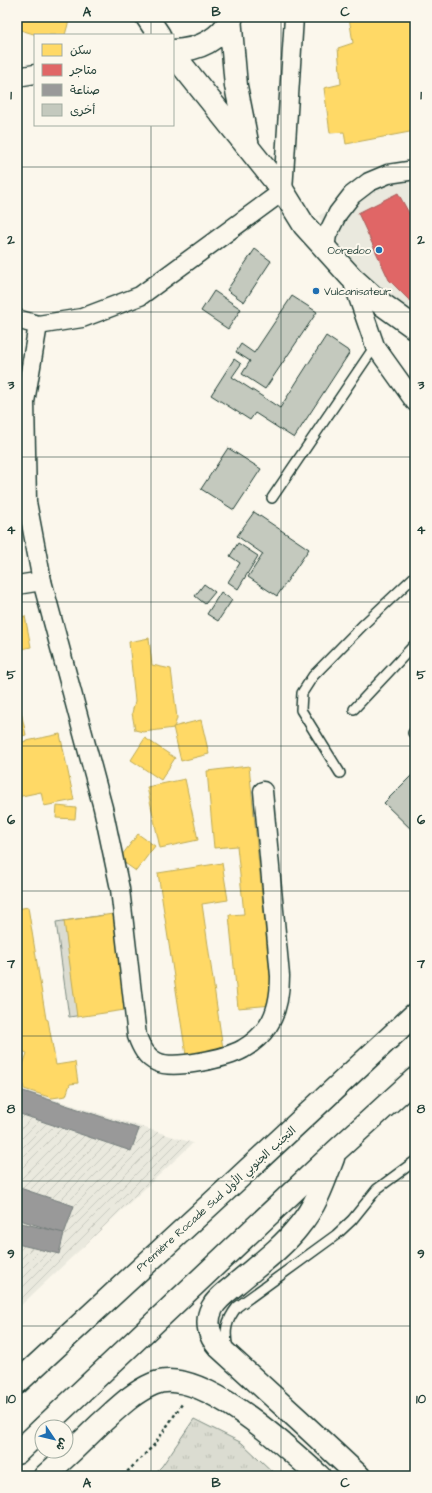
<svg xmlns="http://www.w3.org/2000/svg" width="432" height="1493" font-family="'Architects Daughter','Playpen Sans Arabic',sans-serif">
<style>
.built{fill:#eae9de}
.industrial{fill:url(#industrial-furrows)}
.grass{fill:#dbdcd1;stroke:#7d8c82}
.park{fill:url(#park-tufts);stroke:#7d8c82}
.homes{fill:#ffd966;stroke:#bcaa57}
.shops{fill:#e06666;stroke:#a65a57}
.industry{fill:#999;stroke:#747d7b}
.building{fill:#c4c9be;stroke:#1f3d34}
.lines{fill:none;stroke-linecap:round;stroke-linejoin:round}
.lane-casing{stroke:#1f3d34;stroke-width:12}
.street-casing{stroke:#1f3d34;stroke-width:21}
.secondary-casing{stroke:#1f3d34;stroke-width:25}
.highway-casing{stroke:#1f3d34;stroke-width:25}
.path{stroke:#1f3d34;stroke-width:2.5;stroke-dasharray:3 3;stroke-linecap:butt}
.lane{stroke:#fbf7ec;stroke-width:9}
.street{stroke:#fbf7ec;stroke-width:18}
.secondary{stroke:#fbf7ec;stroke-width:22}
.highway{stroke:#fbf7ec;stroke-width:22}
.grid{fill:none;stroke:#1f3d34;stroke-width:1;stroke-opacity:0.55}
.poi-dot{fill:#1f6fb2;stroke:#fbf7ec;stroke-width:1.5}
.labels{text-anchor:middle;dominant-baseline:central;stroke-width:4;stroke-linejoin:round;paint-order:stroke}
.poi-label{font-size:11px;fill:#1f3d34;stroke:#fbf7ec;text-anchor:end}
.street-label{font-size:11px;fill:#1f3d34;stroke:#fbf7ec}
.neatline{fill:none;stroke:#1f3d34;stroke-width:1.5}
.grid-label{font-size:13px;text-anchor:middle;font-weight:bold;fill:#1f3d34}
</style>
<defs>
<pattern id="industrial-furrows" width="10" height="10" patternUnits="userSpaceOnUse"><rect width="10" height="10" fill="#eae9de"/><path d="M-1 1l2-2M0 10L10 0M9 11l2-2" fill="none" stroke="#c8c9bf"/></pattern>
<pattern id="park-tufts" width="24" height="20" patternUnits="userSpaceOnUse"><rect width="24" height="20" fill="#dbdcd1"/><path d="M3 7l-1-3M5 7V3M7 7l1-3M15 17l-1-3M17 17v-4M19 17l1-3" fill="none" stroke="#bcbeb4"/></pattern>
</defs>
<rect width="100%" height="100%" fill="#fbf7ec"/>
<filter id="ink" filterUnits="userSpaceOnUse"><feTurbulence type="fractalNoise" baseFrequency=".025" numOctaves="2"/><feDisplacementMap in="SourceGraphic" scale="8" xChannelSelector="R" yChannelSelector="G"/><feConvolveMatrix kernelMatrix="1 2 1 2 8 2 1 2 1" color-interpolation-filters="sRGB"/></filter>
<g filter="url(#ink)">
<polygon class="built" points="415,166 415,317 370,284 318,216"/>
<polygon class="industrial" points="17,1088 193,1143 17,1309"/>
<polygon class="grass" points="104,915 117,1010 69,1017 56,922"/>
<polygon class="park" points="194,1419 242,1443 277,1476 152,1476 162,1466"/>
<g class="homes">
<polygon points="17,17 70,17 65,35 37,35 17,29"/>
<polygon points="349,17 415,17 415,131 346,144 344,132 330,133 324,88 341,84 338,48 353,43"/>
<polygon points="25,616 31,647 17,650 17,618"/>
<polygon points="149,638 152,665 171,669 177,718 174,728 143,732 135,730 132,713 135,701 129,642"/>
<polygon points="17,693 26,735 17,737"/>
<polygon points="201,720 209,754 181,761 173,727"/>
<polygon points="60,734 74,800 44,806 41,792 17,797 17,743"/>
<polygon points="145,738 175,758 161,780 131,760"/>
<polygon points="249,766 273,1005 238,1008 229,915 244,914 237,846 214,848 207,771"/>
<polygon points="185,779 198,840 160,848 147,787"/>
<polygon points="57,806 76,808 75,819 56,818"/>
<polygon points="138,834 155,846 136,871 119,859"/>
<polygon points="222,863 228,900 202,904 223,1049 186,1055 158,873"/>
<polygon points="28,907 46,1019 48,1020 56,1065 75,1062 78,1083 70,1084 66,1096 52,1098 24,1089 21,1071 27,1053 17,1049 17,909"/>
<polygon points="113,914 125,1010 77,1017 64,921"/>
</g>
<polygon class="shops" points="398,193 415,224 415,303 408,299 389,280 358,213"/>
<g class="industry">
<polygon points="17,1089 139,1129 131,1151 17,1113"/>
<polygon points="17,1187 74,1206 64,1234 17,1219"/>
<polygon points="17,1222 64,1233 59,1254 17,1244"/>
</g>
<g class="building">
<polygon points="255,249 271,261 244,302 227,290"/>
<polygon points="214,291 241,309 228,329 201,311"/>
<polygon points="292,296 317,312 265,389 242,374 250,361 236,352 241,344 254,353"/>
<polygon points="326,336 350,352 294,438 255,413 250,420 211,395 234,359 241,364 232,377 280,408"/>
<polygon points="228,448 261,469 234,510 201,489"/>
<polygon points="254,512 309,549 277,596 248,577 263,554 237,536"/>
<polygon points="238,543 258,556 238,589 228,582 240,563 230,556"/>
<polygon points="204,584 215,592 205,604 195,596"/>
<polygon points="221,592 232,600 218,621 207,614"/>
<polygon points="415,772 415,833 384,803"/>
</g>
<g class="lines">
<defs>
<g id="lane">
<polyline points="272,498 375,346"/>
<polyline points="354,709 415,644"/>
<polyline points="413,733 415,731"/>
<polyline points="340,773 301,710 302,693 313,676 364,624 415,576"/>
<path d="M228 1349C224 1331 226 1321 237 1307L336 1235 352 1220 377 1189 415 1161"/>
</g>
<g id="street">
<polyline points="17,77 35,74"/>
<polyline points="325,248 327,235 338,213 352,195 369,182 388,174 415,170"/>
<polyline points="351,277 375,346 415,402"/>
<polyline points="17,319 38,325 82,318 140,296 283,191 294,17"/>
<path d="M38 325 25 402 27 502 42 581 103 808 120 889 137 1036C141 1047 146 1057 157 1062 174 1070 227 1058 243 1049 253 1043 262 1035 268 1026 278 1011 280 993 280 976L263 791"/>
<polyline points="17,585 42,581"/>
</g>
<g id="secondary">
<polyline points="147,17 159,35"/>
<polyline points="230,17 236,86 248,147"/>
<path d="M173 51C198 50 220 40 232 17"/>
<polyline points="173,54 283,191 304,225 351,277 379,302 415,328"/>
</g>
<g id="highway">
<path d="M333 1158C324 1182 316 1206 299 1226 282 1248 257 1266 236 1284 228 1291 217 1298 212 1308 205 1322 209 1336 219 1347L300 1421 359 1476"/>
<path d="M17 1383C150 1260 283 1138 415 1014"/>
<polyline points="44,1427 335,1152 415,1079"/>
<polyline points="17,1453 42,1429"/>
<path d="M45 1476C64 1459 82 1442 100 1424 117 1409 132 1393 153 1384 199 1364 287 1447 319 1476"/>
</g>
</defs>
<use href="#lane" class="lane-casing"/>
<use href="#street" class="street-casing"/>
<use href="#secondary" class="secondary-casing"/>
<use href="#highway" class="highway-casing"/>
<polyline class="path" points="123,1476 155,1444 182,1404"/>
<use href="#lane" class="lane"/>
<use href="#street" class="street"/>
<use href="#secondary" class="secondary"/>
<use href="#highway" class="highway"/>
</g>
</g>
<path class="grid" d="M151 17V35M281 17V1476M151 125V1476M17 167H415M17 312H415M17 457H415M17 602H415M17 746H415M17 891H415M17 1036H415M17 1181H415M17 1326H415"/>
<g class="poi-dot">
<circle cx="379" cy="250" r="4"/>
<circle cx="316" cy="291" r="4"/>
</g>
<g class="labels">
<g class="poi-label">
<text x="371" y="250">Ooredoo</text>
<text x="324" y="291" text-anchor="start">Vulcanisateur</text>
</g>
<g class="street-label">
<text transform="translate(216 1199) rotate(-42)">Première Rocade Sud التجنب الجنوبي الأول</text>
</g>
</g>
<rect width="432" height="1493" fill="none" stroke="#fbf7ec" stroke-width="44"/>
<rect x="34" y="34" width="140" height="92" fill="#fbf7ec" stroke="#a3ada2"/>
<rect x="42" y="44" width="20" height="12" fill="#ffd966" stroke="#a3ada2"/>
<text x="70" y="54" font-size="12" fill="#1f3d34">سكن</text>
<rect x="42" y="64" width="20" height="12" fill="#e06666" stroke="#a3ada2"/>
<text x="70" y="74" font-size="12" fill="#1f3d34">متاجر</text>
<rect x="42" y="84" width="20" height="12" fill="#999999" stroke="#a3ada2"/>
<text x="70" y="94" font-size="12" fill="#1f3d34">صناعة</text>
<rect x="42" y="104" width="20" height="12" fill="#c4c9be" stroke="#a3ada2"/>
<text x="70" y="114" font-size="12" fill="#1f3d34">أخرى</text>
<g transform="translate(54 1439) rotate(125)"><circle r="19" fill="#fbf7ec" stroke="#a3ada2"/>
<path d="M0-3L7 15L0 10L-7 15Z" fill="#1f6fb2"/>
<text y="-6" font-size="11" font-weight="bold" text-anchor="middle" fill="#1f3d34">ش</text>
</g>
<rect x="22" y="22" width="388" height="1449" class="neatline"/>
<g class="grid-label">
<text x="87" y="16">A</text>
<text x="216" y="16">B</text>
<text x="345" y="16">C</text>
<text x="11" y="99">1</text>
<text x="421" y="99">1</text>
<text x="11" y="244">2</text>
<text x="421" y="244">2</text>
<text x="11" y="389">3</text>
<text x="421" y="389">3</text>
<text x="11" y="534">4</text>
<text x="421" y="534">4</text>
<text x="11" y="679">5</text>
<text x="421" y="679">5</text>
<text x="11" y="824">6</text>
<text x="421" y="824">6</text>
<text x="11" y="968">7</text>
<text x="421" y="968">7</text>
<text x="11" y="1113">8</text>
<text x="421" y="1113">8</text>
<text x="11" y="1258">9</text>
<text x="421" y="1258">9</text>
<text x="11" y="1403">10</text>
<text x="421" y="1403">10</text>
<text x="87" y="1487">A</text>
<text x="216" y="1487">B</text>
<text x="345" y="1487">C</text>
</g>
</svg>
